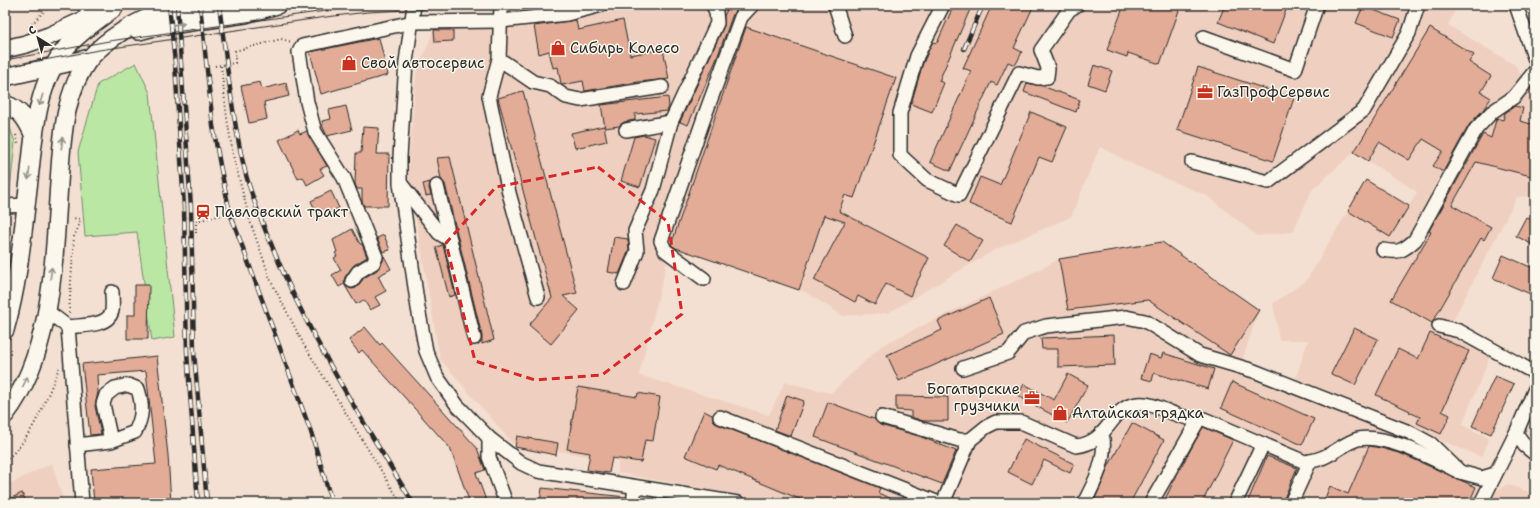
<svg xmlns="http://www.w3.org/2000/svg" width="1540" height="508" font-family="'Shantell Sans',sans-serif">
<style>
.built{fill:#efd0c0}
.green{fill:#bbe7a5;stroke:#738968}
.building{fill:#e2ac97;stroke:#2b2b2b}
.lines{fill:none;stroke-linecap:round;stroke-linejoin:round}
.minor-casing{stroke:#2b2b2b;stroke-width:16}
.major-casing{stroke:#2b2b2b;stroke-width:20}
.path{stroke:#2b2b2b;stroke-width:2;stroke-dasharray:1 3;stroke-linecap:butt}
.minor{stroke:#fbf7ec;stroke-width:13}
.major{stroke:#fbf7ec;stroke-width:17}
.tram{stroke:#2b2b2b;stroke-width:1}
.rail-casing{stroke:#2b2b2b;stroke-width:4.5}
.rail{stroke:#fbf7ec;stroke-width:3;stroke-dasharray:9;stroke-linecap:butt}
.oneway{stroke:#93918c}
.marked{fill:none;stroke:#d62828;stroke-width:3;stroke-dasharray:8 5;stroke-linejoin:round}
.labels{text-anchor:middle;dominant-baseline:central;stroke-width:3;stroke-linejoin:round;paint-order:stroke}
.poi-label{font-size:15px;fill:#2b2b2b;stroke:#fbf7ec;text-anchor:start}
</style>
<rect width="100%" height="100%" fill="#f4e0d2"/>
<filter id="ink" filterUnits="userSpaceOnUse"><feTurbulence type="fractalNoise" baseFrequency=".025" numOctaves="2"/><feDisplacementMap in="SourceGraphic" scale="8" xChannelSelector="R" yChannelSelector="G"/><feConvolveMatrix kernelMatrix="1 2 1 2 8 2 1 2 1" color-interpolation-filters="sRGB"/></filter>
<g filter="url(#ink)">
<g class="built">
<polygon points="644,5 1458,5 1448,25 1515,65 1535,95 1535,196 1517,197 1446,334 1490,357 1462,425 1489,438 1481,457 1295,380 1308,340 1279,340 1273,303 1306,281 1366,180 1409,206 1417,192 1354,152 1312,190 1293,232 1257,236 1207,196 1136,166 1100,147 1071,217 995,250 888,313 843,316 805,292 671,246 639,375 769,415 785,382 831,393 882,345 1040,269 1059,259 1162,242 1259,310 1239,370 1412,441 1406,456 1493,493 1507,484 1535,494 1535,503 777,503 618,473 618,461 513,444 440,359 408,174 416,74 434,29 533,23 576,19"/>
<polygon points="52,463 64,503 5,503 5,486"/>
</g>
<g class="green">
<polygon points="136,63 150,93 175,337 152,341 137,232 85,236 78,152 98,84"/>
<polygon points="10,128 15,142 9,199 5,198 5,132"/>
</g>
<g class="building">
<polygon points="729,5 741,5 733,14 717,58 688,125 680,122 724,26 724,16"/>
<polygon points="954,5 972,5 939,81 944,83 932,112 911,104 922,66 930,47 933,42 937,43"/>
<polygon points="992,5 1034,5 1014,48 1022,52 1017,62 1015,65 1008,62 997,85 991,82 950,171 930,162 971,71 963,68"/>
<polygon points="1124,5 1181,5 1160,64 1128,53 1127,57 1107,50"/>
<polygon points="1225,5 1288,5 1273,44 1218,22"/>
<polygon points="1363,6 1400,20 1393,37 1356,23"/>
<polygon points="576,20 578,30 623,20 630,55 663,49 669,79 638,82 585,91 583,81 562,85 561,84 558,67 553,68 549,51 539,54 534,26"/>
<polygon points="746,27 896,78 854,198 845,195 839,211 929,258 910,296 886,284 875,305 858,296 855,302 814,280 845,222 824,215 799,290 676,248 671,245"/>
<polygon points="1430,28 1474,55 1469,62 1491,76 1481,92 1491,98 1483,110 1469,125 1443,172 1433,166 1443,151 1423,139 1409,160 1379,142 1368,161 1354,152"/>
<polygon points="434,30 453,30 453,41 435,42"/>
<polygon points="379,38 388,75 321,94 310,52"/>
<polygon points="1094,65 1112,71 1105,90 1088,84"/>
<polygon points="1198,67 1294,98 1273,161 1177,130"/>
<polygon points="260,82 262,89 286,83 289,96 264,102 267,119 249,123 241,86"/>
<polygon points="1027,83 1042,86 1080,100 1076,112 1024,92"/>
<polygon points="523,91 577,293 563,296 579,310 551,344 529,325 552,298 498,98"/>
<polygon points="668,97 669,107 667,111 635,114 635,120 624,122 619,126 605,128 601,105"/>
<polygon points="346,106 352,130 327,136 322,125 323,125 322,121 331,119 329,110"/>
<polygon points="1515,106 1523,108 1520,121 1535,125 1535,177 1476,162 1452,205 1491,227 1484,240 1481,238 1432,323 1391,300 1431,232 1429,231 1483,134 1491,138 1496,120 1497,118 1503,120 1505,113"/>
<polygon points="1031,112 1067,127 1052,162 1039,157 1012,222 969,204 980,177 1000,185"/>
<polygon points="604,126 607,141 575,148 571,133"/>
<polygon points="363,127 379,128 377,154 389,154 388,206 364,206 362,201 362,189 357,189 355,184 356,153 361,153"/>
<polygon points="298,130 300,134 307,131 327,166 320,169 324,175 307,185 303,177 298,179 279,140"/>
<polygon points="644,135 655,138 640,187 621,181 634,137"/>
<polygon points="450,157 494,340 482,344 482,336 445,184 441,179 437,158"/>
<polygon points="1366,180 1409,206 1390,237 1348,211"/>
<polygon points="430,182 429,188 431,195 426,196 423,184"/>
<polygon points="331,191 339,208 319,218 311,201"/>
<polygon points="1526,217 1535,222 1535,246 1516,236"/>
<polygon points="957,225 983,241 970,262 944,246"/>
<polygon points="352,229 360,244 362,244 367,257 354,265 345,277 344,281 347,287 352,289 356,288 364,278 377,270 383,261 384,256 391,269 378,276 386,291 375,297 380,305 370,310 364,300 356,304 344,284 339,287 332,275 341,270 334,258 337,256 335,253 337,252 333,240"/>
<polygon points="384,235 390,250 383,252 377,238"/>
<polygon points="614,237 628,239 629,250 619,274 608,272"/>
<polygon points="1162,242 1259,310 1230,355 1148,300 1068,310 1059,259"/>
<polygon points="443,245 455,295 449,297 436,247"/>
<polygon points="1503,255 1535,269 1535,296 1493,278"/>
<polygon points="135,285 149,285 148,339 127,339 127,315 135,315"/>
<polygon points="989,298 1004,334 899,381 887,355 942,330 938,321"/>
<polygon points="365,327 380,345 382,343 477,448 485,470 476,473 487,503 470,503 450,448 362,350 359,353 349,340"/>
<polygon points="1354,328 1378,339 1355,385 1331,374"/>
<polygon points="1430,333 1469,351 1442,411 1450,415 1441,434 1417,423 1420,417 1409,412 1410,411 1376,395 1398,349 1418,359"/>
<polygon points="1114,335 1115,365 1058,367 1058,349 1042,349 1041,338"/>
<polygon points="1163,353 1214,369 1208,389 1154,373 1152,381 1141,378 1149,354 1161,358"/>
<polygon points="157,356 168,455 171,503 94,503 91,469 156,464 146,371 97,375 98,392 95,406 101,434 90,435 82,364"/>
<polygon points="1068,374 1088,385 1067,423 1018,396 1024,384 1054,400"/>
<polygon points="1495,376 1514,384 1491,434 1472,426"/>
<polygon points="1232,382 1314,419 1302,445 1221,408"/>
<polygon points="578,387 637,397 638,393 660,397 653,441 645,440 641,462 612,458 609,473 587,470 590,453 567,449"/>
<polygon points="787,395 804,401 791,436 775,430"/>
<polygon points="896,396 948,397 948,421 923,421 911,417 911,411 896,410"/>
<polygon points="828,402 874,419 880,425 919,436 956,451 942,484 815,437"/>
<polygon points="704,411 712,415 714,422 717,424 880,488 878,493 902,503 809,503 718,465 716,469 685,456"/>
<polygon points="1132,423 1164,440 1130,503 1093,503 1103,481 1108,467"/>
<polygon points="1203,427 1233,440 1202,503 1163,503 1181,467"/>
<polygon points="517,436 558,443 556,455 515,447"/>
<polygon points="1024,439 1074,464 1070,473 1044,460 1032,484 1008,472"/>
<polygon points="1369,446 1381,448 1402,454 1476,487 1469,503 1323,503 1330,486 1348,494"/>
<polygon points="1267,456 1297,468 1282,503 1247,503"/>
<polygon points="542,488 626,497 625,503 540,503"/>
<polygon points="22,493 27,503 5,503 5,501"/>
</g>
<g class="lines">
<defs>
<g id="minor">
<polyline points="84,5 89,17"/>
<polyline points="414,5 406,62 400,157 400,183 418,308 426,351 437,377 457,405 489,438 521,463 538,471 738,503"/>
<polyline points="501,5 499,59 489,96 509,193 538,297"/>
<polyline points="835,5 845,36"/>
<polyline points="943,5 917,56 900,113 900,155 927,180 959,195 1019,73 1038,78 1047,77 1048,68 1041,50 1069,10 1077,5"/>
<polyline points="1516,5 1535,60"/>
<polyline points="1204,37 1295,70 1317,5"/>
<polyline points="499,59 533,82 550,86 566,97 580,100 662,87"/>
<polyline points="626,130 671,122 717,23 716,12 713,5"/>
<polyline points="1192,162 1268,182 1364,110 1409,33 1418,5"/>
<polyline points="401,184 439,233 450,240"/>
<polyline points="437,186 474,338"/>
<polyline points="5,206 26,205"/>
<path d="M1383 250C1399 253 1403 251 1415 240L1476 129 1492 112 1514 97 1535 71"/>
<polyline points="704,279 665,250 661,241 705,115 741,17 752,5"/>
<polyline points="352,281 358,272 373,263 376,257 344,178 315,132 307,102 299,52 302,46 413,22 501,21 567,14 602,5"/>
<polyline points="624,284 637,251 635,231 653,190 671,122"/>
<polyline points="47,311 68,327 82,503"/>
<polyline points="1439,326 1459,331 1535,373"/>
<path d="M68 327C82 325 108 327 112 311 113 305 112 298 112 292"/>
<polyline points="963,368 1008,353 1024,333 1046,326 1126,317 1145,321 1200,355 1254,371 1409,432 1431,444 1460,472 1482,478 1495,474"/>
<polyline points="1535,389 1516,433 1525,446 1535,454"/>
<polyline points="720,417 939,503"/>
<polyline points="882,417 959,440 970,440"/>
<polyline points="489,438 489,457 506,503"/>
<path d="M77 445 111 441 135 432C143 416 143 406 138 389L128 385 115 388 106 395 103 404 111 441"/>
<polyline points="633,503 635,487"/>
<path d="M943 503 970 440 986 427 996 422H1021L1076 446C1108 443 1109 412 1132 405 1150 399 1170 415 1188 418 1193 419 1199 419 1204 419L1305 462C1313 461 1321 459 1328 455 1338 450 1347 442 1358 439 1386 433 1435 460 1460 472"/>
<path d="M1084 503C1095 482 1108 457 1102 433"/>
<polyline points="1151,503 1199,419"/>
<polyline points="1235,503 1263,444"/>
<polyline points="1291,503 1310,461"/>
<polyline points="1481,503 1516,433"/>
</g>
<g id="major">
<polyline points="139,31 150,28 245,14 277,5"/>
<polyline points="5,49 26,44 49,36 95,15"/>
<polyline points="5,77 90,58"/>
<path d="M5 104C21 110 27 120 34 136"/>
<path d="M5 330C19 282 23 230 29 180 34 136 36 85 65 49 78 33 97 21 114 8"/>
<path d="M5 415C53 353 54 258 59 183 62 141 63 93 90 58 106 39 138 20 161 13 177 9 195 8 212 5"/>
</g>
</defs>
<use href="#minor" class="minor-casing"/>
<use href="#major" class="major-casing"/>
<g class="path">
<polyline points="29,27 50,5"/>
<polyline points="215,66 235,63 235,51 281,39 292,42"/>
<polyline points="221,66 227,118 233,155 250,221 271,281 304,345 401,503"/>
<polyline points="16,135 18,144"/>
<polyline points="196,233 196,221 236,212 236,209"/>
<polyline points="69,313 74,237 79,225 80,219 71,218"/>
<path d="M5 461C33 437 45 402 59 368"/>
</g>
<use href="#minor" class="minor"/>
<use href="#major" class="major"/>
<g class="tram">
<polyline points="5,60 109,41 369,5"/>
<polyline points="5,67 99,50 326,17 368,12 501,5"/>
</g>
<defs>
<g id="rail">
<polyline points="169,5 175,63 184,207 187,352 198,503"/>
<polyline points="177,5 191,207 194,352 207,503"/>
<polyline points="200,5 213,126 220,165 230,213 311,432 332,503"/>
<path d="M219 5C227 62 232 120 246 175 253 200 262 223 272 246 309 337 362 420 413 503"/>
<polyline points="964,49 983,5"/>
</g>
</defs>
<use href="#rail" class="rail-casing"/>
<use href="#rail" class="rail"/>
</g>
<defs><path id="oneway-shaft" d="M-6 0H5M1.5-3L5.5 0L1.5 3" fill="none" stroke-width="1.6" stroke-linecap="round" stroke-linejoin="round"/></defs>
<g class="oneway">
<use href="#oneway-shaft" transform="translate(179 24) rotate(-8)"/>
<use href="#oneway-shaft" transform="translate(41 100) rotate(107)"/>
<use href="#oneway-shaft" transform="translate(62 143) rotate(-83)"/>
<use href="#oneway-shaft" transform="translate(29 174) rotate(97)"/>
<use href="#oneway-shaft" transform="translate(51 273) rotate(-83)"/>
<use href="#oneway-shaft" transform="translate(25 382) rotate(-65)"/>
</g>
</g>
<path class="marked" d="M598 167 668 222 682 314 602 375 535 380 475 361 446 243 496 187Z"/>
<defs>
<symbol id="shop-bare" viewBox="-9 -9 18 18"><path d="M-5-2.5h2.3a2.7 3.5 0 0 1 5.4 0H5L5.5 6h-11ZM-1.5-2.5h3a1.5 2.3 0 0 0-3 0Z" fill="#c8321e" stroke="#fbf7ec" stroke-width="2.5" paint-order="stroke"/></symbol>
<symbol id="office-bare" viewBox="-9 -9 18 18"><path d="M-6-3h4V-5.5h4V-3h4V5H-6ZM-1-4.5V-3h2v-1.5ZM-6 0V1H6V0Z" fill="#c8321e" stroke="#fbf7ec" stroke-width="2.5" paint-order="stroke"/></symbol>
<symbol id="station-bare" viewBox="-9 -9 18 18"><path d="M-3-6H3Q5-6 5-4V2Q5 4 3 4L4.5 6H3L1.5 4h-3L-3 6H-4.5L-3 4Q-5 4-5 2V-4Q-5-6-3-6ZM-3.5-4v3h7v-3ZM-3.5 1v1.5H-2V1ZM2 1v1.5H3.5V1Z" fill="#c8321e" stroke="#fbf7ec" stroke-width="2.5" paint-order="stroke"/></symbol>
</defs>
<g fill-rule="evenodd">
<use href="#shop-bare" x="547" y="37" width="22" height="22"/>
<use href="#shop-bare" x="338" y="52" width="22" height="22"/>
<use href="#office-bare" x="1194" y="81" width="22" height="22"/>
<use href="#station-bare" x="192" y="201" width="22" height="22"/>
<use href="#office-bare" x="1021" y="387" width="22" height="22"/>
<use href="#shop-bare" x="1049" y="402" width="22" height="22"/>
</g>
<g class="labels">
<g class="poi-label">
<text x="570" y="48">Сибирь Колесо</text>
<text x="361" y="63">Свой автосервис</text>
<text x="1217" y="92">ГазПрофСервис</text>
<text x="215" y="212">Павловский тракт</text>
<text x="1020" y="389" text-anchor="end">Богатырские<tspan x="1020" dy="17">грузчики</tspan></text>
<text x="1072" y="413">Алтайская грядка</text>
</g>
</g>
<rect width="1540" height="508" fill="none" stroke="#fbf7ec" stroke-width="20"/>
<rect x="10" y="10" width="1520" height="488" fill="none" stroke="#2b2b2b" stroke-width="1.5" filter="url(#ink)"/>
<g transform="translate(38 38) rotate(323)" stroke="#fbf7ec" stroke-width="3" paint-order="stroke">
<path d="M0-3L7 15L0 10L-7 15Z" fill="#2b2b2b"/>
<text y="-6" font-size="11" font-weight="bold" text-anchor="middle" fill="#2b2b2b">С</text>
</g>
</svg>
